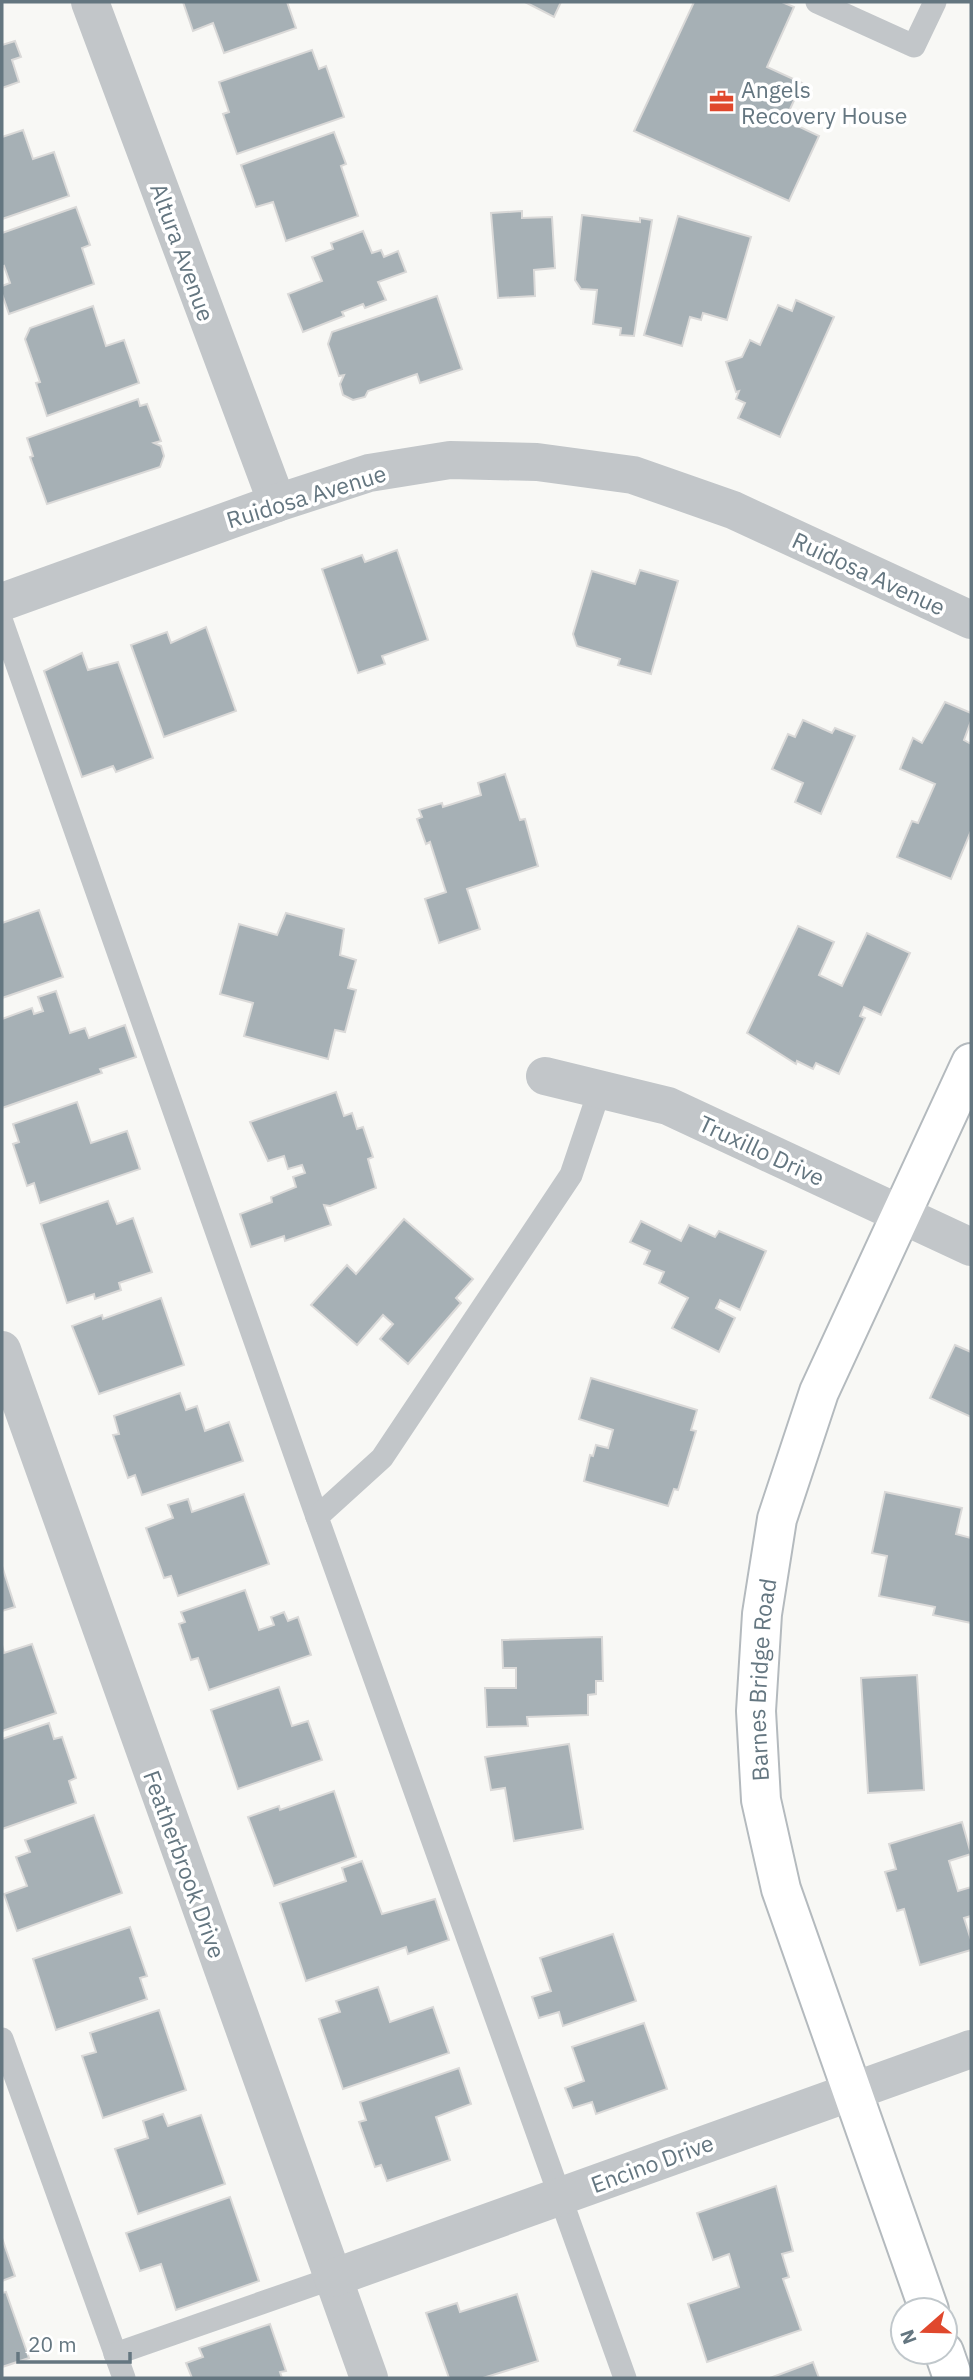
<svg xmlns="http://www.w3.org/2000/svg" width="973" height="2380" font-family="'IBM Plex Sans',sans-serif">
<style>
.building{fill:#a6b0b5;stroke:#dad9d8;stroke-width:2}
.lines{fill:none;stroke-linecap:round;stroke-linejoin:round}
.secondary-casing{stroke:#b4babe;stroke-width:42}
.lane{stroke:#c2c6c9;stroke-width:23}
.street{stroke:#c2c6c9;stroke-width:38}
.secondary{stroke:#fff;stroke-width:38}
.labels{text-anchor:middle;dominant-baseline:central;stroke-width:7;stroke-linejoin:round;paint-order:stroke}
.poi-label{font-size:23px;fill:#647680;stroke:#fff;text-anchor:start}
.street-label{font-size:23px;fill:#647680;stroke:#fff}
</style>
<rect width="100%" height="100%" fill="#f8f8f5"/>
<g class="building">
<polygon points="183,2 287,2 296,28 224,53 213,23 193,31"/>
<polygon points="525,2 561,2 554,17"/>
<polygon points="694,2 782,2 794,7 767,67 802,83 785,120 819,136 789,201 634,131"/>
<polygon points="15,41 21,57 12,60 19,82 2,88 2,45"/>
<polygon points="312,50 319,69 326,66 344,117 237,154 223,114 229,112 219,82"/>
<polygon points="23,130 33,159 54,152 69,196 2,219 2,137"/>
<polygon points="334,132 346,164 341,166 358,216 286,241 273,202 256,207 241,165"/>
<polygon points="76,207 90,245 82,248 94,284 9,314 2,294 2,286 10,283 4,266 2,267 2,233"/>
<polygon points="522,211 522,218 552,217 555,268 534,270 535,296 498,298 491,213"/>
<polygon points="582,215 640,222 640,218 652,220 634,336 620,335 621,328 593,324 597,290 581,289 575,280"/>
<polygon points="678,216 751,237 727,320 703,313 701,320 690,317 682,346 644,335"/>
<polygon points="363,231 372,253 381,250 384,257 398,251 406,272 378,282 386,300 365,308 363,304 342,312 344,316 303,332 288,294 322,281 312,257 333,249 331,243"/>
<polygon points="437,296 462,369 420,383 417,374 368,391 365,397 353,400 343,395 340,384 344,375 339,376 328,344 332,332"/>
<polygon points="796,300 834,317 780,437 738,418 745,403 736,399 739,391 736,392 726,362 742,357 750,340 760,345 778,305 792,311"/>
<polygon points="93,306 106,346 124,340 139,383 47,416 36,383 40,382 25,339 30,328"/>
<polygon points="138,399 140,406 147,404 161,441 154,443 161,446 164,456 160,467 47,504 30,457 33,456 27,438"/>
<polygon points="397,550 428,640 382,656 385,664 358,673 322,569 362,555 365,562"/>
<polygon points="640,570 678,581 651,674 618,665 620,659 577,646 573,634 592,571 635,584"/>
<polygon points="206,627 236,711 164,737 131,645 167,632 171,643"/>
<polygon points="82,653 88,670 118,662 153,758 116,772 113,766 82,777 44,671"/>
<polygon points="945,702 971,713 971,721 964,740 971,744 971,831 951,879 897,857 912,821 918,823 935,784 900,769 913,738 922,743"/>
<polygon points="803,720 832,733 835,728 855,736 821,814 795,802 803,783 772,769 788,734 795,737"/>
<polygon points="505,774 520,820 525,819 538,866 467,889 480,929 439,943 425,899 446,892 430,842 426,844 417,819 422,817 419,810 442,803 443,807 481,795 478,783"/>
<polygon points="39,910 63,977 2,998 2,923"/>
<polygon points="286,913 344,929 340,955 356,960 348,988 356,990 345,1032 335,1030 328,1059 244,1036 253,1003 220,994 239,924 277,935"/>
<polygon points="798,926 834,942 819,975 842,986 867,933 910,953 881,1015 864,1007 860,1016 865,1018 839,1074 816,1063 813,1069 797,1061 796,1064 747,1033"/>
<polygon points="56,991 70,1033 85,1028 89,1038 125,1025 136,1057 100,1069 102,1073 2,1108 2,1019 32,1008 34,1014 43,1011 38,997"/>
<polygon points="336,1092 344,1116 352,1113 357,1129 363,1127 373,1157 368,1159 376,1188 330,1206 324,1205 331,1225 285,1241 284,1236 251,1247 240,1214 272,1202 271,1197 296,1187 293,1177 305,1173 302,1165 288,1169 284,1156 268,1161 250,1122"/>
<polygon points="77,1102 91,1143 127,1131 140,1169 40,1203 34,1183 27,1186 13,1144 19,1142 13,1124"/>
<polygon points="108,1201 117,1224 133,1218 152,1272 119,1283 121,1290 95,1299 94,1294 67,1303 41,1224"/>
<polygon points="404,1219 473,1279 456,1298 461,1303 408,1364 380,1339 393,1324 383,1315 357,1345 311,1305 347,1265 356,1274"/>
<polygon points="641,1221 681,1241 689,1225 715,1237 719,1231 766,1251 740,1310 720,1300 716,1308 735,1318 719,1352 672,1328 688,1298 659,1283 664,1272 644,1264 650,1251 630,1242"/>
<polygon points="161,1298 184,1365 99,1394 72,1326 102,1315 103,1319"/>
<polygon points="955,1345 971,1352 971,1417 930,1398"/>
<polygon points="591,1378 697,1410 691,1430 696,1431 678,1490 674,1489 668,1506 584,1481 590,1455 593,1456 596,1445 608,1448 613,1430 579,1419"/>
<polygon points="180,1393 186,1410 197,1406 205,1431 229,1422 243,1461 142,1495 135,1475 128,1478 113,1435 119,1434 114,1416"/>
<polygon points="885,1492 962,1508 956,1534 971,1538 971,1623 933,1615 935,1607 879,1596 887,1556 872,1553"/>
<polygon points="244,1494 269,1564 178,1596 171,1576 164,1578 146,1528 173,1518 168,1505 188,1499 192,1512"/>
<polygon points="2,1566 15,1607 2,1611"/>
<polygon points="245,1590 259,1630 274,1625 271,1617 284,1612 288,1621 298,1617 311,1655 209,1690 198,1658 191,1660 179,1624 185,1622 181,1612"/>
<polygon points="602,1637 603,1681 596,1681 596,1694 588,1695 588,1715 527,1717 528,1726 487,1727 485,1688 516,1688 516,1668 503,1668 502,1640"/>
<polygon points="32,1644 56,1713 2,1731 2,1645 4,1653"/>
<polygon points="917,1675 924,1790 868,1793 861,1678"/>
<polygon points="279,1687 292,1726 308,1721 322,1760 238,1789 211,1710"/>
<polygon points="49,1723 54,1739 62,1737 76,1778 69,1781 76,1803 2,1829 2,1739"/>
<polygon points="569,1744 583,1829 514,1841 505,1788 491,1790 485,1757"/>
<polygon points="334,1791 356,1857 274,1886 248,1817 279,1806 280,1810"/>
<polygon points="94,1815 122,1893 17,1931 4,1894 27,1886 16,1857 30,1852 25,1840"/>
<polygon points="962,1822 971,1854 949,1861 958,1891 971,1887 971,1916 964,1918 971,1940 971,1950 920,1965 904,1909 897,1911 885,1872 896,1869 889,1844"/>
<polygon points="362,1861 382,1914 435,1899 449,1940 408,1954 406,1947 306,1981 280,1903 346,1881 342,1868"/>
<polygon points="130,1927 147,1976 140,1978 147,1999 56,2030 33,1959"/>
<polygon points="613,1934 636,2001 563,2026 559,2012 539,2018 532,1997 551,1991 540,1958"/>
<polygon points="378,1987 390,2022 433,2007 449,2053 343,2089 319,2019 340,2012 336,2001"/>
<polygon points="159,2010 186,2090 103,2118 82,2056 96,2052 90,2033"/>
<polygon points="644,2023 667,2089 596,2114 592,2102 573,2108 565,2088 584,2081 572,2047"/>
<polygon points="459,2068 471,2104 436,2117 450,2160 387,2181 381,2165 375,2167 359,2122 366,2120 360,2102"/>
<polygon points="163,2114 168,2126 201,2115 225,2184 138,2214 115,2149 148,2138 143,2121"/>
<polygon points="776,2186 793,2251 782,2254 789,2277 783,2279 801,2330 707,2362 688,2304 739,2287 729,2254 713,2260 697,2213"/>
<polygon points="230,2197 259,2281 176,2310 161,2264 140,2271 126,2233"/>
<polygon points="2,2238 15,2276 2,2281"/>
<polygon points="6,2292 29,2358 2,2367 2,2293"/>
<polygon points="517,2294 538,2361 483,2378 449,2378 426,2313 457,2303 460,2312"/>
<polygon points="270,2324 286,2371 280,2372 282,2378 192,2378 186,2363 203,2357 199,2348"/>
<polygon points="813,2362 819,2378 770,2378"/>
</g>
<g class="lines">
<defs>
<g id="secondary">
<path id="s1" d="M929 2310 781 1889 761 1800 756 1711 762 1614 777 1519 819 1392 971 1063"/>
<polyline points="944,2352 953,2378"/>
</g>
</defs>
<use href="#secondary" class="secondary-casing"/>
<g class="lane">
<polyline points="817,2 914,46 935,2"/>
<polyline points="2,622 317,1517"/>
<polyline points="600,1089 571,1175 382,1458 317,1517 625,2378"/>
<polyline points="2,2039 124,2378"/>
<polyline points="115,2354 333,2278"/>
</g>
<g class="street">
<polyline points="90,2 277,503"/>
<polyline points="2,602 277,503 369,473 450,460 537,462 633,475 733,510 971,620"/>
<polyline points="545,1076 668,1106 971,1247"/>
<polyline points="2,1350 369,2378"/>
<polyline points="333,2278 971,2049"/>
</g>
<use href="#secondary" class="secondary"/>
</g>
<defs>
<symbol id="office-bare" viewBox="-9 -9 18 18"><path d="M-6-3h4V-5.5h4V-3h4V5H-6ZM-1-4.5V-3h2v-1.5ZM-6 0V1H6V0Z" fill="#e0482d" stroke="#fff" stroke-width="2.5" paint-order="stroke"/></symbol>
</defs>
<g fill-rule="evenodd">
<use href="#office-bare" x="704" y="84" width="35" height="35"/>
</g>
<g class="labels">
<g class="poi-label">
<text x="741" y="89">Angels<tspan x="741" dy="26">Recovery House</tspan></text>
</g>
<g class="street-label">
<text transform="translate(183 252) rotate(70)">Altura Avenue</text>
<text transform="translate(306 496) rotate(-17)">Ruidosa Avenue</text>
<text transform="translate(869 573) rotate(25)">Ruidosa Avenue</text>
<text transform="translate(762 1150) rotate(25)">Truxillo Drive</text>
<text stroke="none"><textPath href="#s1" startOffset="658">Barnes Bridge Road</textPath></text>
<text transform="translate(185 1864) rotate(70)">Featherbrook Drive</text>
<text transform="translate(652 2163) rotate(-20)">Encino Drive</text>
</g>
</g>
<rect width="973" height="2380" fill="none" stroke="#647680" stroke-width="7"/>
<g transform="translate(924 2331) rotate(250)"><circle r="33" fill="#ffffff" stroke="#c1c8cc" stroke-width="2"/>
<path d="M0-5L12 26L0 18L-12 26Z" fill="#e0482d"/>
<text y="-10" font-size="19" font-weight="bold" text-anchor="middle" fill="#647680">N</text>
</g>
<path d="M18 2352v10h112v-10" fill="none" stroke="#647680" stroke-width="3.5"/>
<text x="28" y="2352" font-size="21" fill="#647680" stroke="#ffffff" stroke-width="5" paint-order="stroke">20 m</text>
</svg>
